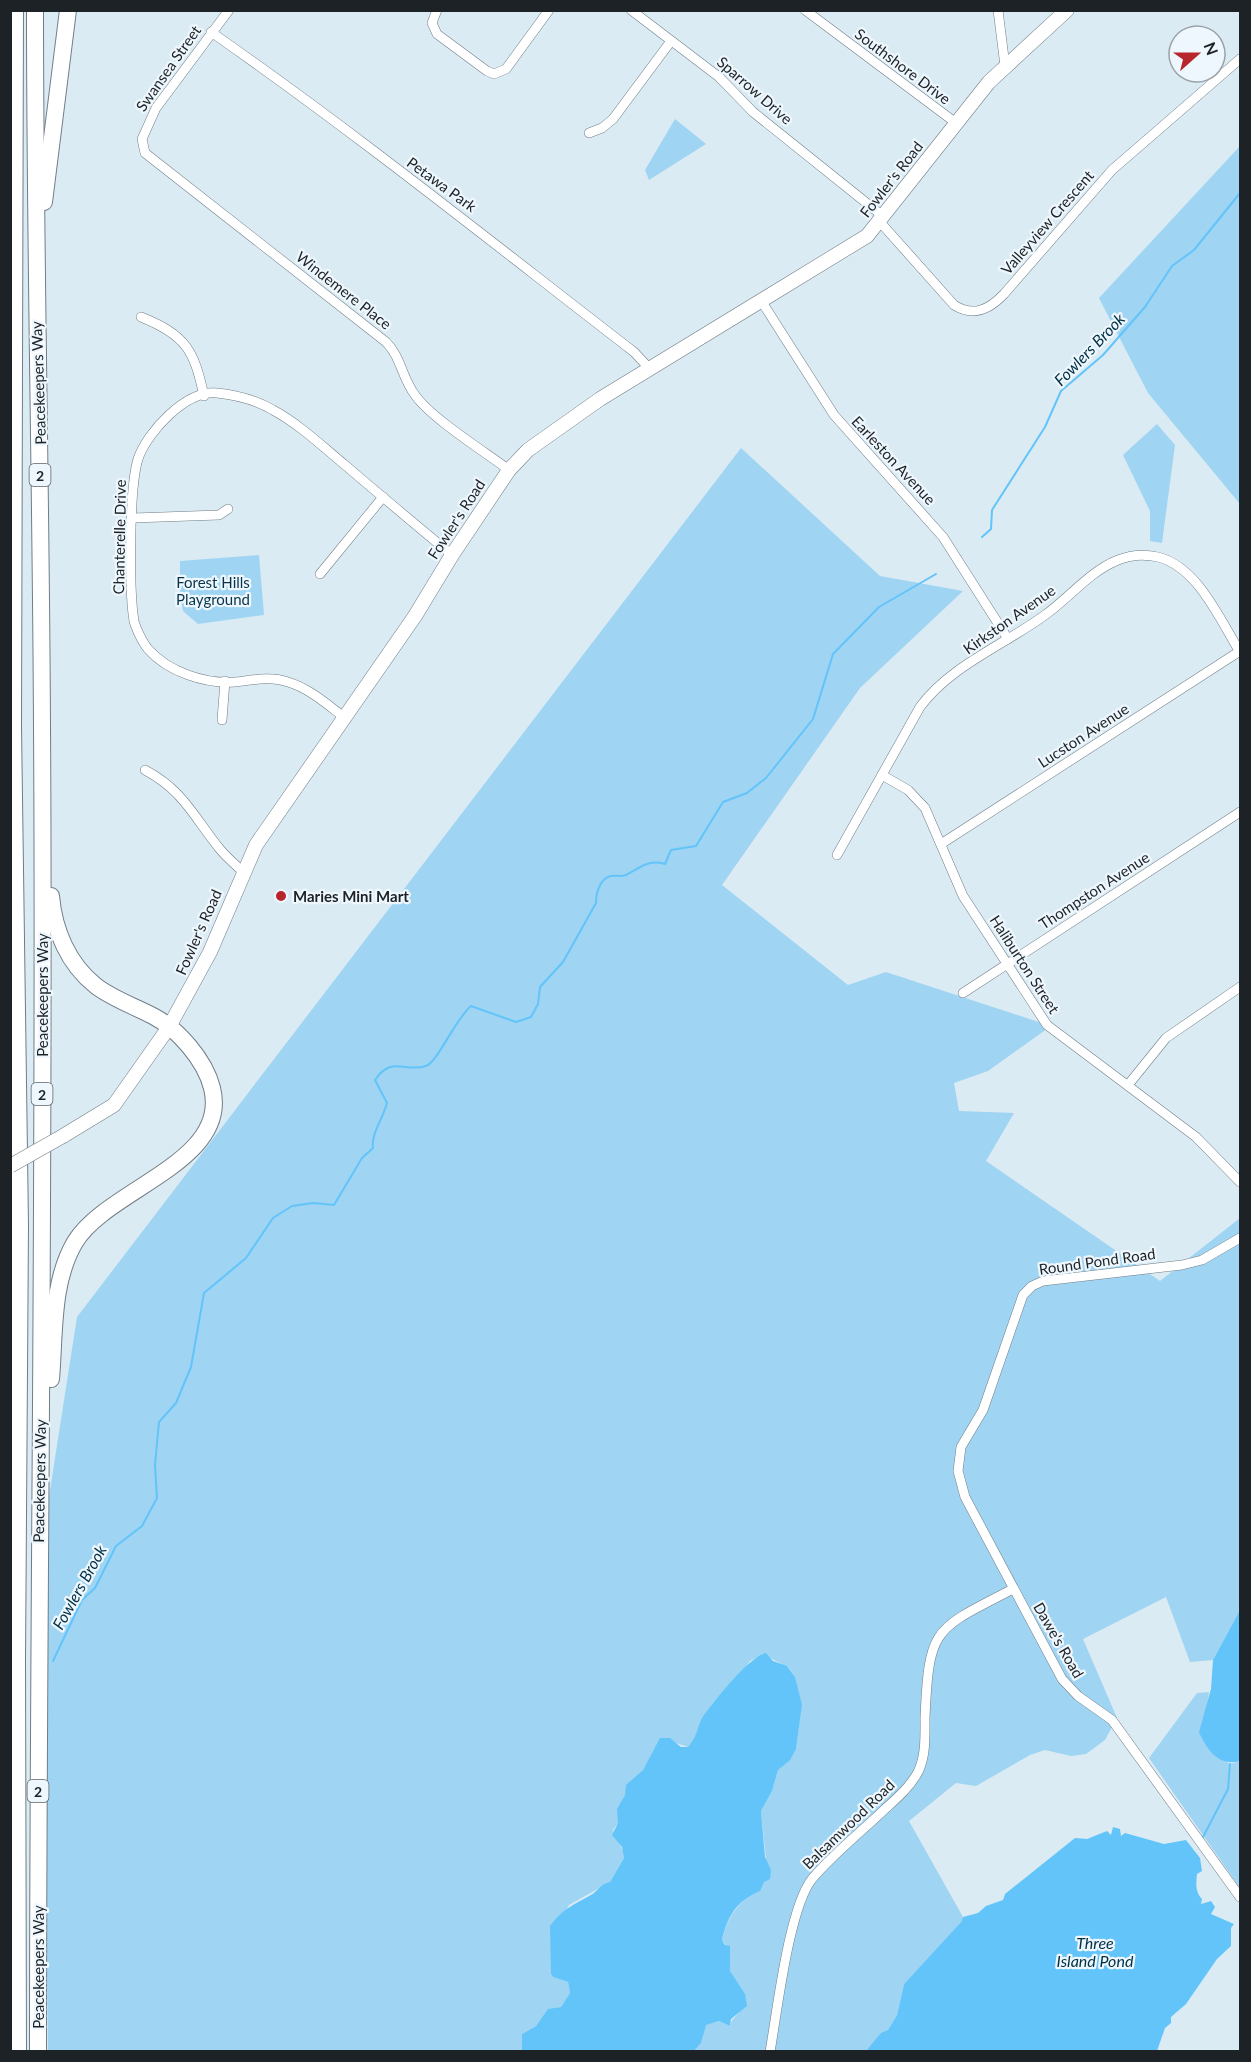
<svg xmlns="http://www.w3.org/2000/svg" width="1251" height="2062" font-family="Lato,sans-serif">
<style>
.green{fill:#9fd4f3}
.water{fill:#63c4fa}
.lines{fill:none;stroke-linecap:round;stroke-linejoin:round}
.stream{stroke:#63c4fa;stroke-width:2}
.street-casing{stroke:#707d86;stroke-width:10}
.secondary-casing{stroke:#707d86;stroke-width:15}
.highway-casing{stroke:#707d86;stroke-width:18}
.street{stroke:#fff;stroke-width:9}
.secondary{stroke:#fff;stroke-width:14}
.highway{stroke:#fff;stroke-width:16}
.secondary-bridge-casing{stroke:#707d86;stroke-width:15;stroke-linecap:butt}
.secondary-bridge{stroke:#fff;stroke-width:14}
.poi-dot{fill:#b6262a;stroke:#eef7fd;stroke-width:2}
.labels{text-anchor:middle;dominant-baseline:central;stroke-width:4.5;stroke-linejoin:round;paint-order:stroke}
.shield{fill:#eef7fd;stroke:#5b6266;stroke-width:1.5}
.shield-label{font-size:14px;font-weight:bold;fill:#1c2225}
.street-label{font-size:15px;fill:#1c2225;stroke:#eef7fd}
.park-label{font-size:15px;fill:#07344a;stroke:#eef7fd}
.poi-label{font-size:15px;font-weight:bold;fill:#1c2225;stroke:#eef7fd;text-anchor:start}
.water-label{font-size:16px;font-style:italic;fill:#012f44;stroke:#eef7fd}
</style>
<rect width="100%" height="100%" fill="#dbebf4"/>
<g class="green">
<polygon points="675,119 706,144 649,180 645,170"/>
<polygon points="1240,146 1240,504 1148,393 1099,298"/>
<polygon points="1157,424 1175,445 1162,543 1150,541 1150,511 1123,455"/>
<path d="M741 448 880 576 963 591 860 688 722 885 848 985 886 972 1051 1026 988 1071 954 1083 959 1111 1014 1113 986 1161 1160 1281 1240 1218V1610L1213 1660 1190 1662 1166 1597 1083 1639 1117 1718 1105 1740 1086 1754 1071 1756 1045 1750 1030 1755 976 1786 956 1783 909 1821 963 1917 961 1922 904 1984 897 2015 888 2030 866 2051H694L701 2043 705 2025 719 2021 730 2026C732 2016 742 2013 746 2002L730 1971 729 1949 722 1940C728 1912 742 1901 764 1882L766 1859 761 1811 772 1791 778 1770 796 1749 801 1711 795 1677 789 1668 763 1654 750 1661 737 1679 713 1703 700 1722 697 1738 688 1747 673 1742 654 1749C644 1779 619 1786 618 1823L613 1830C616 1841 624 1847 624 1858L610 1882 569 1905 551 1939V1974L553 1977 568 1982 570 1993 561 2007 548 2010 536 2026 522 2034V2051L48 2052 43 1678 48 1503 77 1317Z"/>
<polygon points="259,555 264,615 198,624 183,611 180,592 180,561"/>
<path d="M1209 1692C1204 1730 1195 1740 1230 1764L1240 1761V1888L1149 1758 1197 1693Z"/>
</g>
<g class="water">
<path d="M1240 1610V1761C1219 1767 1207 1750 1199 1732L1211 1689 1213 1660Z"/>
<path d="M766 1653 773 1661 787 1666 795 1677 802 1705 796 1749 790 1760 778 1770 772 1791 761 1811 765 1857 771 1870 770 1879 764 1882 760 1891C737 1900 727 1917 722 1940L725 1945 730 1946V1971L745 1994 747 2006 731 2019 730 2026 719 2021 706 2025 701 2043 694 2051H522V2034L536 2026 548 2009 561 2007 570 1993 568 1982 553 1977 551 1974 550 1926C562 1909 575 1904 591 1895 598 1891 600 1884 610 1882L624 1858 622 1847 612 1835 618 1823 617 1809 625 1795 626 1785 643 1770 660 1738H670L681 1747H688C700 1733 696 1726 704 1715 717 1698 749 1657 766 1653Z"/>
<path d="M1113 1827 1120 1829 1121 1836 1125 1833 1164 1844 1186 1840 1200 1858 1202 1871 1197 1874C1196 1884 1195 1891 1202 1899L1201 1904 1211 1901 1215 1907 1211 1914 1234 1924 1231 1928V1946L1217 1959 1186 2004 1171 2017V2023L1165 2028 1157 2051H866L881 2033 888 2030 897 2015 904 1984 961 1922 963 1917 978 1913 986 1906 1003 1900 1005 1894 1075 1838 1087 1839 1107 1831 1111 1835Z"/>
</g>
<g class="lines">
<g class="stream">
<polyline points="982,537 991,529 992,510 1045,427 1061,391 1103,355 1145,307 1172,266 1194,250 1240,193"/>
<path d="M53 1661 82 1600 95 1588 116 1546 142 1526 157 1498 155 1465 159 1422 176 1403 191 1367 204 1293 246 1258 273 1218 292 1206 313 1203 334 1205 362 1158 373 1148C371 1133 383 1119 387 1103L375 1080C392 1055 405 1073 426 1066 437 1063 456 1018 471 1006L516 1022 531 1017 538 1004 540 987 563 962 596 903C596 893 600 878 611 876 617 875 620 877 626 875 640 868 648 859 665 864L671 850 696 846 723 802 747 793 766 778 813 719 833 654 879 607 936 574"/>
<polyline points="1203,1837 1228,1789 1230,1764"/>
</g>
<defs>
<g id="street">
<path d="M229 10 156 108 142 139 145 153 386 342C401 357 402 378 415 395 431 418 485 452 509 470"/>
<polyline points="437,10 432,23 437,34 487,71 494,74 506,69 549,10"/>
<polyline points="631,10 719,77 753,112 884,217"/>
<polyline points="805,10 956,123"/>
<polyline points="998,10 1005,66"/>
<path d="M211 32C356 133 494 244 634 352L649 368"/>
<polyline points="589,133 602,128 613,119 671,41"/>
<path d="M880 222 954 305C973 317 989 310 1004 294L1112 170 1240 59"/>
<polyline points="760,299 834,415 943,537 1008,639"/>
<path d="M141 317C186 335 194 350 204 396"/>
<polyline points="133,518 219,515 228,509"/>
<polyline points="320,574 383,497"/>
<path d="M345 718C328 705 309 688 288 682 270 676 253 680 235 682 205 684 168 672 148 649 143 643 136 629 134 621 129 590 129 488 138 459 147 432 186 390 217 393 236 395 256 400 273 410 299 424 322 446 345 465 380 495 416 525 452 555"/>
<polyline points="222,720 225,681"/>
<path d="M145 770C183 790 194 817 219 848 226 857 235 864 243 872"/>
<polyline points="882,775 908,790 925,808 963,896 1047,1025 1196,1137 1240,1182"/>
<polyline points="941,844 1240,651"/>
<path d="M837 855 920 707C950 666 1004 645 1045 615 1069 598 1090 571 1118 560 1130 555 1145 554 1158 557 1198 567 1220 620 1240 652"/>
<polyline points="963,993 1240,812"/>
<polyline points="1128,1085 1166,1038 1240,987"/>
<polyline points="1240,1238 1202,1260 1182,1265 1043,1281 1032,1286 1023,1295 983,1410 961,1447 958,1471 965,1497 1062,1679 1078,1696 1112,1720 1240,1897"/>
<path d="M770 2052C777 2012 789 1908 812 1879 833 1854 861 1832 885 1809 897 1798 910 1787 918 1772 926 1756 925 1736 925 1718 929 1626 934 1630 1013 1589"/>
</g>
<polyline id="secondary" points="63,1136 114,1105 169,1027 210,952 256,845 415,616 452,555 509,470 528,450 600,399 867,236 989,82 1067,10"/>
<g id="highway">
<polyline points="15,10 13,726 20,1226 17,1660 18,2052"/>
<path d="M35 10C35 250 41 489 42 728 45 1169 38 1610 38 2052"/>
<polyline points="44,202 68,10"/>
<path d="M51 896C54 930 68 964 96 986 113 999 134 1006 153 1016 178 1029 205 1060 212 1088 231 1162 107 1189 75 1242 51 1283 55 1334 51 1379"/>
</g>
</defs>
<use href="#street" class="street-casing"/>
<use href="#secondary" class="secondary-casing"/>
<use href="#highway" class="highway-casing"/>
<use href="#street" class="street"/>
<use href="#secondary" class="secondary"/>
<use href="#highway" class="highway"/>
<defs>
<polyline id="secondary-bridge" points="10,1166 63,1136"/>
</defs>
<use href="#secondary-bridge" class="secondary-bridge-casing"/>
<use href="#secondary-bridge" class="secondary-bridge"/>
</g>
<circle class="poi-dot" cx="281" cy="896" r="6"/>
<g class="labels">
<g class="shield">
<rect x="29.5" y="464" width="21" height="22" rx="4.5"/>
<rect x="31.5" y="1083" width="21" height="22" rx="4.5"/>
<rect x="27.5" y="1780" width="21" height="22" rx="4.5"/>
</g>
<g class="shield-label">
<text x="40" y="475">2</text>
<text x="42" y="1094">2</text>
<text x="38" y="1791">2</text>
</g>
<g class="street-label">
<text transform="translate(903 66) rotate(37)">Southshore Drive</text>
<text transform="translate(168 68) rotate(-55)">Swansea Street</text>
<text transform="translate(755 90) rotate(41)">Sparrow Drive</text>
<text transform="translate(891 179) rotate(-52)">Fowler's Road</text>
<text transform="translate(442 184) rotate(36)">Petawa Park</text>
<text transform="translate(1047 222) rotate(-49)">Valleyview Crescent</text>
<text transform="translate(344 290) rotate(38)">Windemere Place</text>
<text transform="translate(38 383) rotate(-92)">Peacekeepers Way</text>
<text transform="translate(894 460) rotate(47)">Earleston Avenue</text>
<text transform="translate(456 519) rotate(-57)">Fowler's Road</text>
<text transform="translate(119 537) rotate(-89)">Chanterelle Drive</text>
<text transform="translate(1009 619) rotate(-35)">Kirkston Avenue</text>
<text transform="translate(1083 735) rotate(-33)">Lucston Avenue</text>
<text transform="translate(1094 890) rotate(-33)">Thompston Avenue</text>
<text transform="translate(198 932) rotate(-66)">Fowler's Road</text>
<text transform="translate(1025 964) rotate(57)">Haliburton Street</text>
<text transform="translate(42 995) rotate(-90)">Peacekeepers Way</text>
<text transform="translate(1097 1261) rotate(-8)">Round Pond Road</text>
<text transform="translate(39 1481) rotate(-89)">Peacekeepers Way</text>
<text transform="translate(1059 1640) rotate(60)">Dawe's Road</text>
<text transform="translate(848 1824) rotate(-44)">Balsamwood Road</text>
<text transform="translate(38 1967) rotate(-90)">Peacekeepers Way</text>
</g>
<g class="park-label">
<text x="213" y="582">Forest Hills<tspan x="213" dy="17">Playground</tspan></text>
</g>
<g class="poi-label">
<text x="293" y="896">Maries Mini Mart</text>
</g>
<g class="water-label">
<text transform="translate(1089 349) rotate(-46)">Fowlers Brook</text>
<text transform="translate(79 1587) rotate(-61)">Fowlers Brook</text>
<text x="1095" y="1942">Three<tspan x="1095" dy="18">Island Pond</tspan></text>
</g>
</g>
<rect width="1251" height="2062" fill="none" stroke="#1c2225" stroke-width="24"/>
<g transform="translate(1197 54) rotate(69)"><circle r="28" fill="#eef7fd" stroke="#9aa2a7" stroke-width="1.5"/>
<path d="M0-4.5L10 22L0 15L-10 22Z" fill="#b6262a"/>
<text y="-9" font-size="16" font-weight="bold" text-anchor="middle" fill="#1c2225">N</text>
</g>
</svg>
